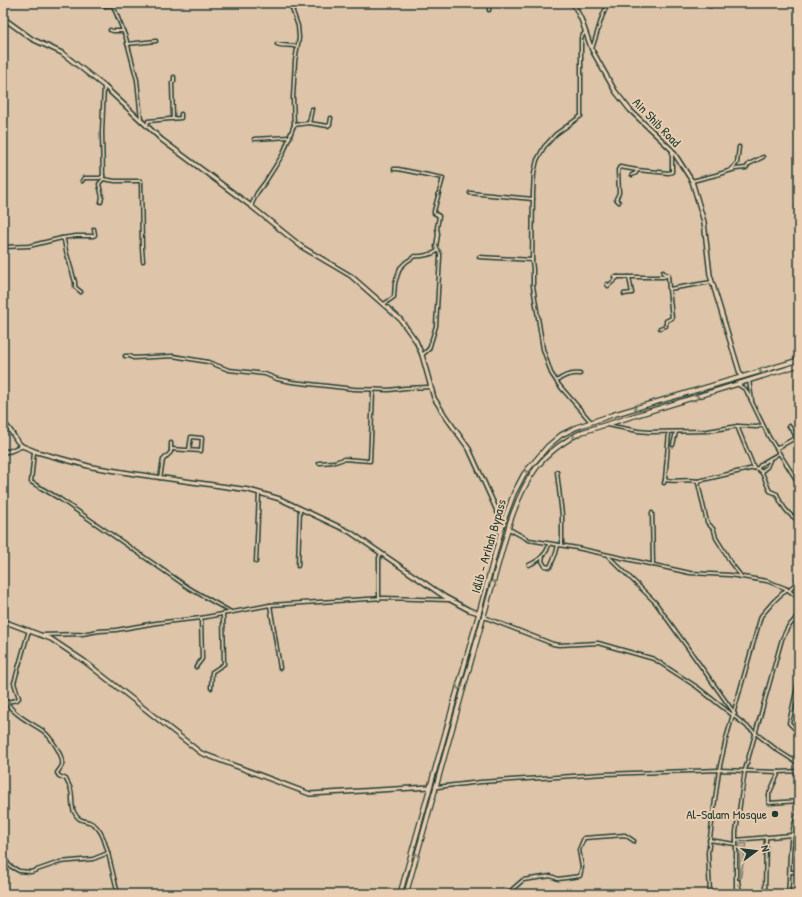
<svg xmlns="http://www.w3.org/2000/svg" width="802" height="897" font-family="'Patrick Hand',sans-serif">
<style>
.green{fill:#bbab93;stroke:#6d7464}
.lines{fill:none;stroke-linecap:round;stroke-linejoin:round}
.street-casing{stroke:#1f3d34;stroke-width:5}
.secondary-casing{stroke:#1f3d34;stroke-width:6}
.primary-casing{stroke:#1f3d34;stroke-width:6}
.street{stroke:#eacdb0;stroke-width:2}
.secondary{stroke:#eacdb0;stroke-width:3}
.primary{stroke:#eacdb0;stroke-width:3.5}
.oneway{stroke:#7a7e6c}
.poi-dot{fill:#1f3d34;stroke:#eacdb0;stroke-width:1.5}
.labels{text-anchor:middle;dominant-baseline:central;stroke-width:4;stroke-linejoin:round;paint-order:stroke}
.street-label{font-size:13px;fill:#1f3d34;stroke:#eacdb0}
.poi-label{font-size:13px;fill:#1f3d34;stroke:#eacdb0;text-anchor:end}
</style>
<rect width="100%" height="100%" fill="#dec4a8"/>
<filter id="ink" filterUnits="userSpaceOnUse"><feTurbulence type="fractalNoise" baseFrequency=".025" numOctaves="2"/><feDisplacementMap in="SourceGraphic" scale="8" xChannelSelector="R" yChannelSelector="G"/><feConvolveMatrix kernelMatrix="1 2 1 2 8 2 1 2 1" color-interpolation-filters="sRGB"/></filter>
<g filter="url(#ink)">
<polygon class="green" points="747,843 740,881 739,844"/>
<g class="lines">
<defs>
<g id="street">
<polyline points="112,3 126,38 137,80 141,119"/>
<polyline points="710,3 710,6"/>
<polyline points="104,6 112,5"/>
<polyline points="489,10 489,3"/>
<polyline points="110,30 113,31 123,31"/>
<polyline points="585,32 581,38 581,116 556,134 544,147 537,160 534,173 533,193 532,261 533,269 533,286 543,349 551,373 559,385 591,422"/>
<polyline points="127,44 156,41"/>
<path d="M277 44C284 47 291 44 296 47"/>
<polyline points="592,49 602,17 608,3"/>
<polyline points="104,86 102,132 103,179 115,181 141,181 142,248 143,261"/>
<polyline points="173,119 172,83 174,81 174,77"/>
<polyline points="309,123 328,126 330,124 331,118"/>
<polyline points="294,125 309,123 312,109"/>
<polyline points="147,126 148,121 181,118 181,114"/>
<polyline points="254,139 290,137"/>
<polyline points="394,169 398,169 443,178 434,211 434,213 439,216 437,228 438,234 436,247 440,254 440,257 436,326 429,349 422,355"/>
<polyline points="731,170 737,163 739,147"/>
<polyline points="632,175 636,173 637,170 669,173 672,172 672,151"/>
<polyline points="82,181 84,178 100,178 103,176"/>
<polyline points="692,181 716,175 735,169 746,168 749,164 763,157"/>
<polyline points="470,193 533,199"/>
<polyline points="101,202 102,197 99,184 103,179"/>
<polyline points="619,202 616,199 619,193 618,170 620,167 637,170"/>
<polyline points="251,206 257,193 266,181 283,154 294,125 293,98 295,61 299,38 298,26 290,3"/>
<polyline points="62,238 76,236 93,236 95,235 94,229"/>
<polyline points="3,247 29,246 62,238 64,240 66,251 75,282 75,287 81,292"/>
<polyline points="479,257 532,260"/>
<polyline points="663,272 663,273 668,275 669,289"/>
<polyline points="614,277 663,277 668,275"/>
<polyline points="607,284 608,286 618,277"/>
<polyline points="624,294 632,293 629,277"/>
<path d="M384 304 394 297 395 283 400 268 406 262 415 256C420 257 434 254 437 251"/>
<polyline points="660,328 666,326 666,321 672,318 669,289 712,282"/>
<polyline points="125,356 130,356 133,358 173,356 208,362 229,370 265,374 277,379 292,382 354,389 389,390 405,388 430,387"/>
<polyline points="749,380 752,401"/>
<path d="M557 381C563 376 572 373 580 374"/>
<polyline points="737,384 746,390 769,437 799,484"/>
<polyline points="607,425 638,431 649,432 708,431 738,426 757,427 763,425"/>
<polyline points="737,426 754,468 698,481 698,483 707,522 714,530 716,538 726,554 730,562 741,576"/>
<polyline points="789,426 799,440"/>
<polyline points="673,445 676,432"/>
<polyline points="777,448 797,437 799,437"/>
<polyline points="171,449 201,451 202,438 191,437 189,450"/>
<polyline points="34,452 31,482 60,499 189,588 231,612"/>
<polyline points="319,463 335,462 344,459 370,461 373,392 374,389"/>
<path d="M754 468C764 469 765 483 770 491L777 494C780 503 789 517 798 519L799 521"/>
<path d="M758 468C763 460 772 459 779 453"/>
<polyline points="762,471 767,467 770,460"/>
<polyline points="557,472 562,515 562,545"/>
<polyline points="160,478 163,460 171,452 171,443"/>
<polyline points="665,480 669,432"/>
<path d="M664 483 665 480C676 482 687 479 698 481"/>
<polyline points="652,513 653,565"/>
<polyline points="796,519 799,515"/>
<polyline points="509,529 529,540 577,548 690,573 730,575 767,581 785,588 799,598"/>
<polyline points="543,555 542,561 545,566 550,567 556,553 558,545"/>
<polyline points="609,557 655,602 735,714"/>
<polyline points="256,562 259,493"/>
<path d="M529 565C538 561 547 554 549 544"/>
<polyline points="298,566 300,508"/>
<polyline points="790,590 799,579"/>
<polyline points="379,599 379,558 381,553"/>
<polyline points="270,605 280,668"/>
<polyline points="484,617 553,644 559,645 598,643 654,659 697,687 777,750 799,764"/>
<polyline points="794,621 799,626"/>
<path d="M29 630 14 683 19 698 17 700 7 702C12 714 33 724 43 731 50 736 64 756 62 765 61 768 58 771 57 773L59 776 66 779C67 782 70 786 71 790 73 798 71 805 74 812 78 820 81 820 89 822 101 826 105 842 108 853"/>
<polyline points="42,635 82,634 99,631 116,630 156,623 201,618 270,605 384,598 449,600"/>
<polyline points="196,667 202,659 201,618"/>
<polyline points="799,678 789,723 799,733"/>
<polyline points="211,688 212,672 224,664 223,615"/>
<polyline points="792,760 799,755"/>
<polyline points="779,772 769,794 769,803 799,801"/>
<polyline points="437,787 481,782 604,774 720,770 779,772 799,771"/>
<polyline points="709,840 735,844"/>
<polyline points="736,840 792,835 799,835"/>
<polyline points="3,857 10,866 19,871 31,872 60,862 93,859 108,853 118,894"/>
<polyline points="790,872 799,872"/>
<polyline points="738,881 740,894"/>
<polyline points="507,894 523,880 551,876 558,879 580,876 582,867 579,850 584,838 625,835 634,841"/>
<polyline points="710,894 708,853 719,770 726,739 761,616 774,601 787,589"/>
<polyline points="736,894 736,832 745,770 782,639 788,627 799,615"/>
<polyline points="765,894 766,837"/>
<path d="M788 894C791 867 787 836 799 811"/>
</g>
<g id="secondary">
<polyline points="573,3 581,19 592,50 615,91 630,110 672,150 692,181 704,222 710,275 741,377"/>
<polyline points="3,18 32,39 62,53 104,86 162,140 251,206 302,247 351,276 400,319 416,341 422,355 434,398 446,417 469,449 498,513 504,520"/>
<polyline points="3,422 10,430 17,441 22,446 37,452 92,467 135,474 249,490 280,499 350,532 445,597 469,610 479,613"/>
<polyline points="3,452 10,451 22,446"/>
<polyline points="3,621 51,639 84,661 201,753 310,794 430,787"/>
</g>
<g id="primary">
<polyline points="400,894 479,613 504,520 514,493 524,474 548,446 561,435 577,427 612,415 799,360"/>
<path d="M406 894 510 522C525 478 540 453 582 432L799 365"/>
</g>
</defs>
<use href="#street" class="street-casing"/>
<use href="#secondary" class="secondary-casing"/>
<use href="#primary" class="primary-casing"/>
<use href="#street" class="street"/>
<use href="#secondary" class="secondary"/>
<use href="#primary" class="primary"/>
</g>
<defs><path id="oneway-chevron" d="M-2-3.5L2.5 0L-2 3.5" fill="none" stroke-width="1.6" stroke-linecap="round" stroke-linejoin="round"/></defs>
<g class="oneway">
<use href="#oneway-chevron" transform="translate(762 371) rotate(163)"/>
<use href="#oneway-chevron" transform="translate(696 397) rotate(-17)"/>
<use href="#oneway-chevron" transform="translate(637 408) rotate(164)"/>
<use href="#oneway-chevron" transform="translate(572 437) rotate(-27)"/>
<use href="#oneway-chevron" transform="translate(527 470) rotate(127)"/>
<use href="#oneway-chevron" transform="translate(493 583) rotate(-74)"/>
<use href="#oneway-chevron" transform="translate(459 687) rotate(106)"/>
<use href="#oneway-chevron" transform="translate(416 856) rotate(-74)"/>
</g>
</g>
<circle class="poi-dot" cx="775" cy="814" r="4"/>
<g class="labels">
<g class="street-label">
<text transform="translate(657 122) rotate(46)">Ain Shib Road</text>
<text transform="translate(488 546) rotate(-74)">Idlib - Arihah Bypass</text>
</g>
<g class="poi-label">
<text x="767" y="814">Al-Salam Mosque</text>
</g>
</g>
<rect width="802" height="897" fill="none" stroke="#eacdb0" stroke-width="16"/>
<rect x="8" y="8" width="786" height="881" fill="none" stroke="#1f3d34" stroke-width="1.5" filter="url(#ink)"/>
<g transform="translate(756 851) rotate(75)" stroke="#eacdb0" stroke-width="3" paint-order="stroke">
<path d="M0-3L7 15L0 10L-7 15Z" fill="#1f3d34"/>
<text y="-6" font-size="11" font-weight="bold" text-anchor="middle" fill="#1f3d34">N</text>
</g>
</svg>
